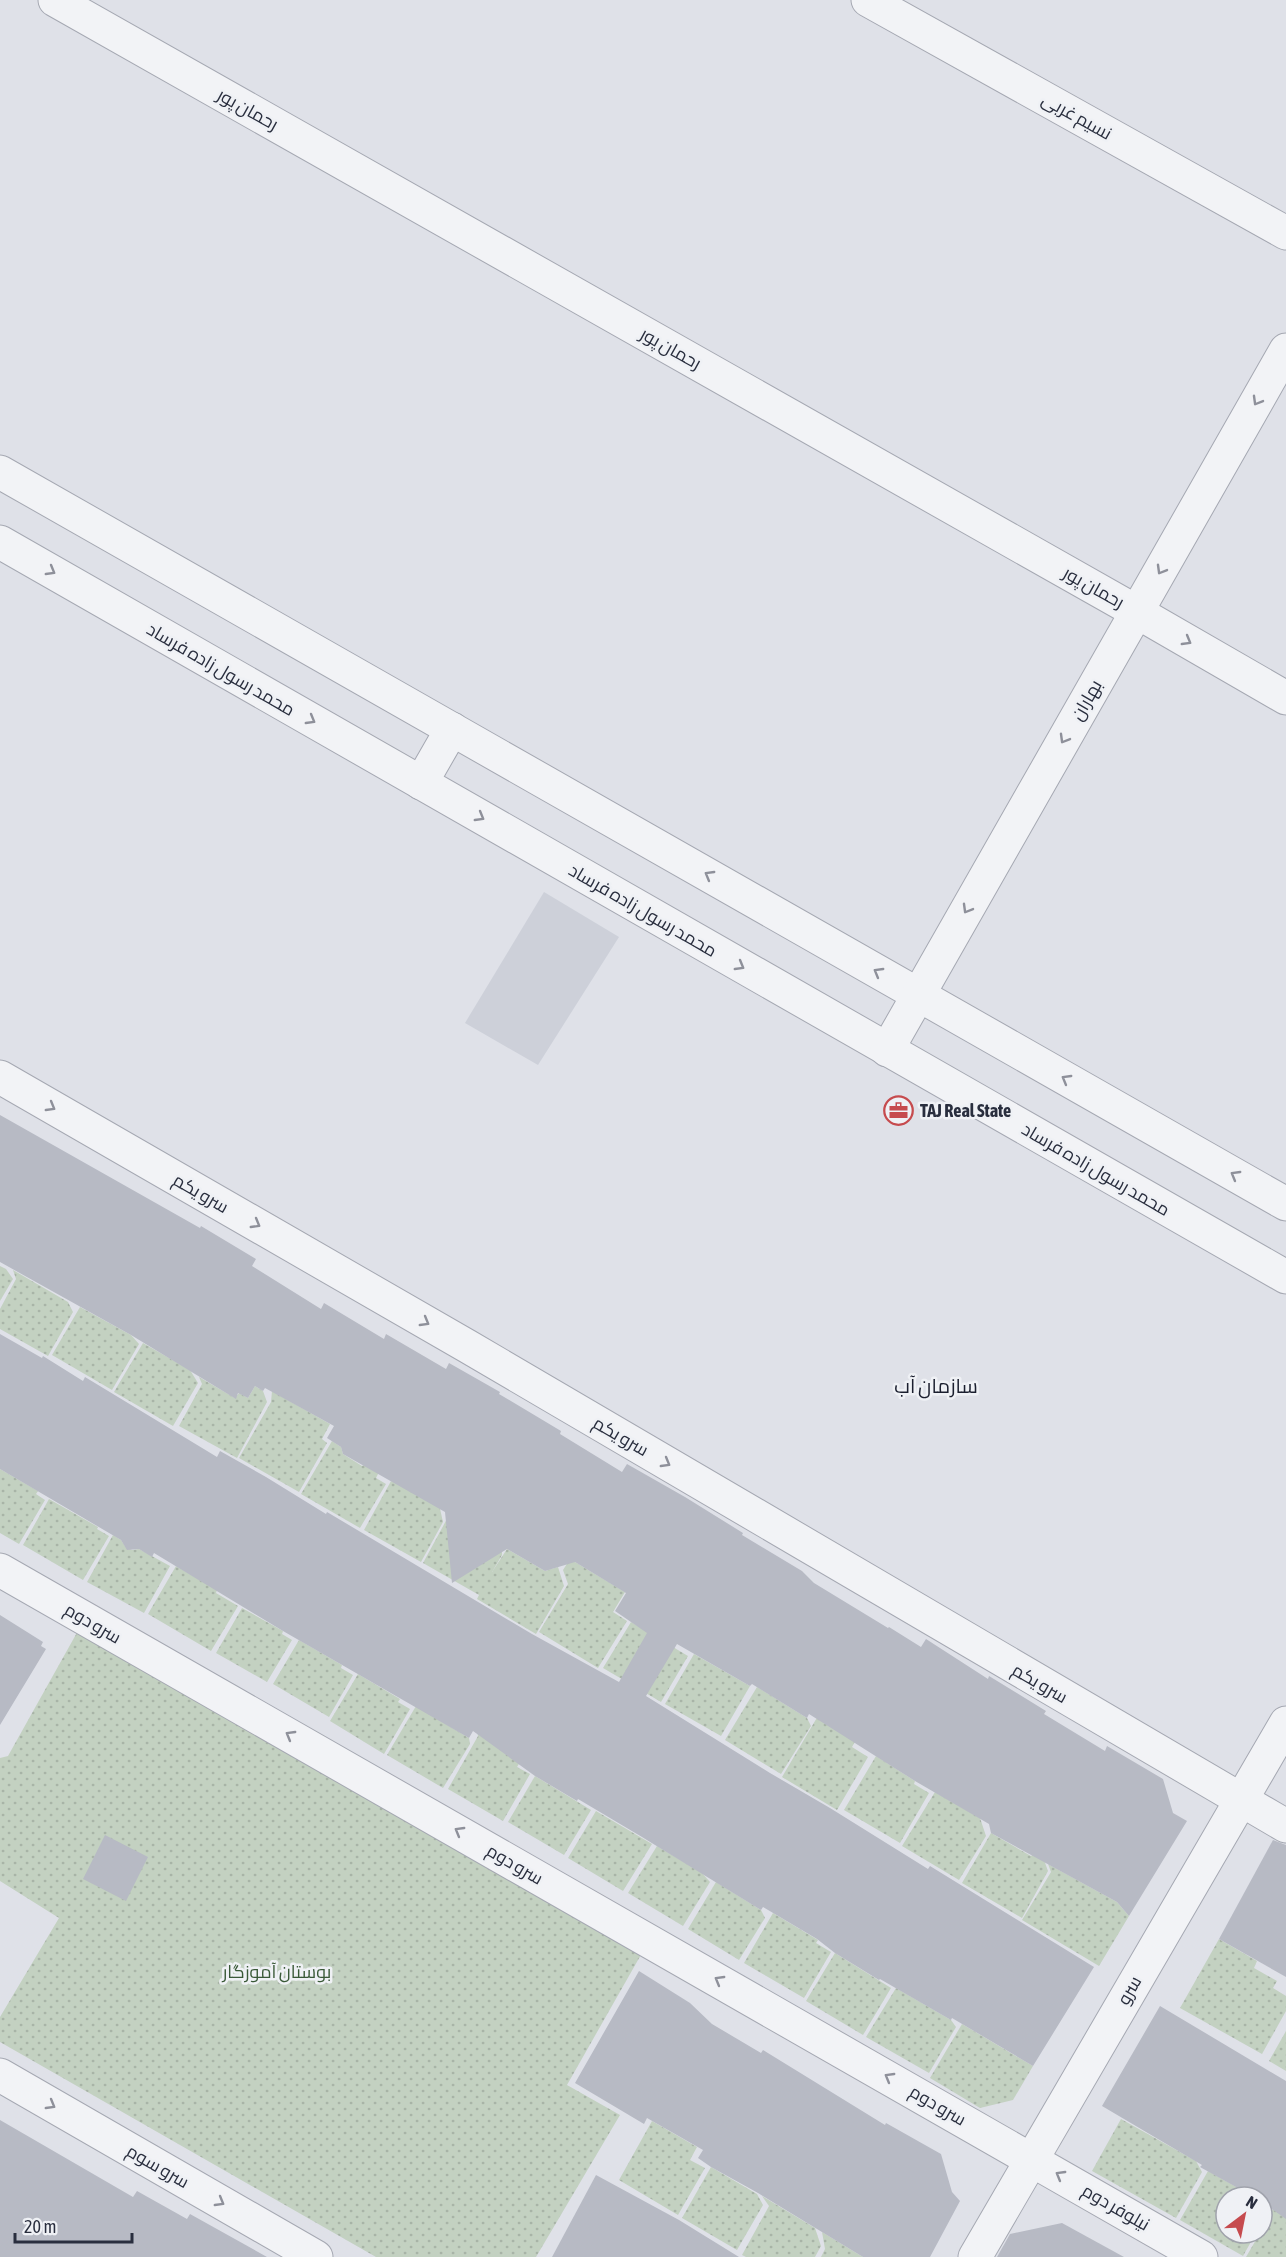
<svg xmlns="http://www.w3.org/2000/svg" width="1286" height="2257" font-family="'Asap Condensed',Cairo,sans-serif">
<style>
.built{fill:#cdd0d9}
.green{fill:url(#green-dots)}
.building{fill:#b7bac4}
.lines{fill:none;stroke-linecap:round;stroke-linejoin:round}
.minor-casing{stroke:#a5a8b2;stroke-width:35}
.minor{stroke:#f2f3f6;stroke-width:33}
.oneway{stroke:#8e909a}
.labels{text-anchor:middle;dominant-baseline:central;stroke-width:5;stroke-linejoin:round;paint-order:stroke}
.street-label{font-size:18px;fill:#292e3e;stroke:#eff1f5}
.poi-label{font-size:18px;font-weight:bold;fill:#292e3e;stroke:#eff1f5;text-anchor:start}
.park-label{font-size:18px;fill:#395937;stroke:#eff1f5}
.neighbourhood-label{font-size:20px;fill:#1b1f2f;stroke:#eff1f5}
</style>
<defs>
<pattern id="green-dots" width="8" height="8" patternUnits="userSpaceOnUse" patternTransform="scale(1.5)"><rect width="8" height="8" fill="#c3d1c1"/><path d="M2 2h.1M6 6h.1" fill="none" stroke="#a8b4a7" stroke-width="1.8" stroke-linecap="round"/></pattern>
</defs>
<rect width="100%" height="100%" fill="#dfe1e8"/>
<polygon class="built" points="544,892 619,937 538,1065 465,1023"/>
<g class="green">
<polygon points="0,1266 6,1269 13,1279 0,1301"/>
<polygon points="13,1270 68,1302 73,1312 48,1356 0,1329 0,1309 16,1279"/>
<polygon points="80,1307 131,1335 139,1344 112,1390 52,1355"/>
<polygon points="143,1343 190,1370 198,1383 173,1426 114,1392"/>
<polygon points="199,1377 235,1398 239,1393 248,1398 255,1386 263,1391 267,1402 237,1458 179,1426 202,1384"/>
<polygon points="272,1391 330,1424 322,1439 327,1443 299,1492 239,1458 271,1402"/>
<polygon points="332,1441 341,1447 343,1454 362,1466 368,1462 380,1470 376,1478 386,1484 360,1528 301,1494"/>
<polygon points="0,1469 38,1491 36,1494 45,1500 19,1544 0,1533"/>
<polygon points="391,1481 438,1500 443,1522 421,1562 364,1530"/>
<polygon points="49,1499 98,1527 97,1529 109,1536 83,1580 23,1545"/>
<polygon points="448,1517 502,1531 502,1555 492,1572 507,1549 545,1571 558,1567 564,1586 536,1634 477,1599 479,1595 423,1563"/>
<polygon points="113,1535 121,1540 125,1546 132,1550 139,1549 170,1566 144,1613 87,1582"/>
<polygon points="570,1559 625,1592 613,1612 627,1621 598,1668 539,1632 568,1584 563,1570"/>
<polygon points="176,1566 217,1590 216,1593 238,1606 211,1651 148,1614"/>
<polygon points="242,1608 283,1631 282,1634 292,1640 267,1682 216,1653"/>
<polygon points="631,1622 688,1656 661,1702 603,1668"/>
<polygon points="79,1629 642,1953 567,2085 620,2115 536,2257 376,2257 0,2042 0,2017 59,1918 0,1881 0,1758 8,1756"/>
<polygon points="299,1640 342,1665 341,1668 353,1675 329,1717 273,1684"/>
<polygon points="694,1654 750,1686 721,1736 665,1704"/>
<polygon points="358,1674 400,1699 398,1702 410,1709 384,1754 330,1721"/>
<polygon points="757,1687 807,1718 811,1726 781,1774 725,1740"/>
<polygon points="825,1704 864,1726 852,1747 868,1757 837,1810 782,1777"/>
<polygon points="416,1706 469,1738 470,1744 443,1788 387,1755"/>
<polygon points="477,1731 523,1757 517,1767 530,1774 503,1821 448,1789 478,1736"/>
<polygon points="876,1756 915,1781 914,1784 929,1793 900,1843 844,1810"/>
<polygon points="535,1776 591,1810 564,1855 508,1822"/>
<polygon points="935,1792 980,1818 986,1836 959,1880 902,1846"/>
<polygon points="596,1811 652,1844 623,1891 568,1858"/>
<polygon points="991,1833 1031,1856 1040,1849 1048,1871 1022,1918 962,1883"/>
<polygon points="657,1846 702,1873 710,1882 683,1926 628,1893"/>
<polygon points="1048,1864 1117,1902 1129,1916 1099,1966 1022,1920 1051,1872"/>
<polygon points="716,1882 761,1910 765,1918 739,1960 688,1929"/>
<polygon points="773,1913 818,1940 816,1943 831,1952 804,1998 744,1963"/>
<polygon points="1219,1939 1257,1961 1254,1968 1277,1981 1273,1988 1286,1996 1286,2011 1262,2054 1180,2008"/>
<polygon points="835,1953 891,1988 863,2035 806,2001"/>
<polygon points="896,1988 951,2020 956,2027 929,2073 866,2037"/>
<polygon points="962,2024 1033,2066 1013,2100 980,2108 930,2078"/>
<polygon points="1286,2031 1286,2071 1269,2061"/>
<polygon points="1121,2119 1196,2161 1202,2172 1176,2218 1092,2171"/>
<polygon points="652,2121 697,2147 690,2160 705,2168 678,2215 619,2180"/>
<polygon points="711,2167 757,2194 763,2205 737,2250 682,2218"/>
<polygon points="1208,2171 1254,2197 1226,2197 1226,2233 1256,2233 1243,2256 1180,2220"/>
<polygon points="762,2196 815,2228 821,2246 815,2257 746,2257 742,2255 769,2206"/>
<polygon points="1273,2209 1286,2217 1286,2257 1246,2257 1260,2233 1262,2233 1262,2228"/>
<polygon points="822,2232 863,2257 821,2257 825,2249"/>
</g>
<g class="building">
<polygon points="0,1115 200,1228 201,1226 256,1259 252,1266 321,1309 324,1303 384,1339 386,1334 446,1369 449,1363 500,1392 499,1394 561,1431 560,1434 622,1472 627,1464 685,1497 743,1533 742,1535 802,1571 814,1583 888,1628 889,1627 921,1647 926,1639 988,1679 989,1676 1046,1711 1044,1714 1105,1751 1107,1746 1163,1779 1173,1813 1187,1821 1129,1916 1117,1902 991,1833 989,1824 915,1781 809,1714 807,1718 752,1684 750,1686 677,1644 646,1696 770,1773 830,1808 928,1869 930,1866 1094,1967 1033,2066 952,2018 951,2020 880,1979 879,1980 835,1953 817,1939 763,1907 761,1910 642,1837 578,1799 577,1801 535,1776 473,1731 469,1738 283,1631 154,1553 152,1557 139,1549 127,1550 121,1540 0,1469 0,1334 42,1358 43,1356 83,1381 85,1377 217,1457 220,1451 266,1477 326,1514 327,1512 532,1634 619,1682 647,1633 615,1611 626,1593 575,1562 545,1571 507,1549 452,1583 445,1512 343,1454 341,1447 327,1438 334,1426 265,1388 263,1391 255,1386 248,1398 238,1393 236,1399 131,1335 0,1262"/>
<polygon points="0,1615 43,1642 41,1646 46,1649 0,1725"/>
<polygon points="105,1835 148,1857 126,1901 83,1879"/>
<polygon points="1273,1840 1286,1845 1286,1977 1219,1939"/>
<polygon points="639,1971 690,2003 712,2024 761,2053 763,2050 885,2125 886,2123 941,2154 952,2192 960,2201 930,2257 863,2257 758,2193 711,2167 698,2158 703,2150 647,2118 644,2124 575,2083"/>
<polygon points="1160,2006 1286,2081 1286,2219 1262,2202 1262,2197 1254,2197 1200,2167 1202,2165 1102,2106"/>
<polygon points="0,2120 133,2197 137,2191 187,2219 190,2214 267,2257 0,2257"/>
<polygon points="596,2175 679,2220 739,2257 552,2257"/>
<polygon points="1062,2223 1124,2257 997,2257 1010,2234"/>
</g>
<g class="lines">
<defs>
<g id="minor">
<polyline points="55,0 1137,612 1286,698"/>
<polyline points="868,0 1286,233"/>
<polyline points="0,472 1286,1204"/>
<polyline points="0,542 1286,1277"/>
<polyline points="421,783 452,729"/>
<polyline points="887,1050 1286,350"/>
<polyline points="0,1077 467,1346 1286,1826"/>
<polyline points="0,1570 1201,2257"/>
<polyline points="0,2075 316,2257"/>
<polyline points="975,2257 1286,1723"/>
</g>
</defs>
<use href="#minor" class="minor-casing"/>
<use href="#minor" class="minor"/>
</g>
<defs><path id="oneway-chevron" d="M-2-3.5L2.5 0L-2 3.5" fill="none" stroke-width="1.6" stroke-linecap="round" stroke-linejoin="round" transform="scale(1.5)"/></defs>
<g class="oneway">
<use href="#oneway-chevron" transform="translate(1257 401) rotate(120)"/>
<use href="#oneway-chevron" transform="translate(1161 570) rotate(120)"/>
<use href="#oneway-chevron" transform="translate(51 571) rotate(30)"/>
<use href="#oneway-chevron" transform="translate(1187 641) rotate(30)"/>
<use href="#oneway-chevron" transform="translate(311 720) rotate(30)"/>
<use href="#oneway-chevron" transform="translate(1064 739) rotate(120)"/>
<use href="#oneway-chevron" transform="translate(480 817) rotate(30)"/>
<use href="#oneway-chevron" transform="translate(709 875) rotate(-150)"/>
<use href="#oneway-chevron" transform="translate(967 909) rotate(120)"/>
<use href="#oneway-chevron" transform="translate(740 966) rotate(30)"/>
<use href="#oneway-chevron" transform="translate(878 972) rotate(-150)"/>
<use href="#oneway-chevron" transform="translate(1066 1079) rotate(-150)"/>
<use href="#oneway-chevron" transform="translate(51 1107) rotate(30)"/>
<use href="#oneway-chevron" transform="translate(1235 1175) rotate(-150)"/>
<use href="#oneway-chevron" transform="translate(256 1224) rotate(30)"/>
<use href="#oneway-chevron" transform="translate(425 1322) rotate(30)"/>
<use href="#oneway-chevron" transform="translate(666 1463) rotate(30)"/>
<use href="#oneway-chevron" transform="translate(290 1735) rotate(-150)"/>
<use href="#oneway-chevron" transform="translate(459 1831) rotate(-150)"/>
<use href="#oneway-chevron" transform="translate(719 1980) rotate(-150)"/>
<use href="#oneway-chevron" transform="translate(889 2077) rotate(-150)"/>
<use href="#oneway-chevron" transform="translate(51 2105) rotate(30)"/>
<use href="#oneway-chevron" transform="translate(1060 2175) rotate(-150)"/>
<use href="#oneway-chevron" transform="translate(220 2202) rotate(30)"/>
</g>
<defs>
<symbol id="office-ring" viewBox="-11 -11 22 22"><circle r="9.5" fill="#eff1f5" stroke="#c64b4e" stroke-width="1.5"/><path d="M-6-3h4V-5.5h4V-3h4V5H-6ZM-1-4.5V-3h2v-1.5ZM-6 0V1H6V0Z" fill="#c64b4e"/></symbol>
</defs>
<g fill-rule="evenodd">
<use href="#office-ring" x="882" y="1094" width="33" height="33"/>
</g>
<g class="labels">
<g class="street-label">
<text transform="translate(248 109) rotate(29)">رحمان پور</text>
<text transform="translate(1077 116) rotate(29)">نسیم غربی</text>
<text transform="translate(671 348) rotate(29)">رحمان پور</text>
<text transform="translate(1094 587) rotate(29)">رحمان پور</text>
<text transform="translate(221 669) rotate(30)">محمد رسول زاده فرساد</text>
<text transform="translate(1086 700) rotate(-60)">بهاران</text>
<text transform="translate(643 910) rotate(30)">محمد رسول زاده فرساد</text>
<text transform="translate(1096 1169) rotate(30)">محمد رسول زاده فرساد</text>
<text transform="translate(201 1193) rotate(30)">سرو یکم</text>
<text transform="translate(621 1436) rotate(30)">سرو یکم</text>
<text transform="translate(93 1623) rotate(30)">سرو دوم</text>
<text transform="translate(1040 1683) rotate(30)">سرو یکم</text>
<text transform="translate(515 1864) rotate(30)">سرو دوم</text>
<text transform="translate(1129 1990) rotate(-60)">سرو</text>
<text transform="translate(938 2105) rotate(30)">سرو دوم</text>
<text transform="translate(158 2166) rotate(30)">سرو سوم</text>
<text transform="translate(1116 2207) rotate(30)">نیلوفر دوم</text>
</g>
<g class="poi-label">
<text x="920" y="1110">TAJ Real State</text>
</g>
<g class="park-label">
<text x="277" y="1971">بوستان آموزگار</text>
</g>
<g class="neighbourhood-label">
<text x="936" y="1385">سازمان آب</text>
</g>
</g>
<g transform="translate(1244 2215) rotate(32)"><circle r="28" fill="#eff1f5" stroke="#a0a3ac" stroke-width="1.5"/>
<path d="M0-4.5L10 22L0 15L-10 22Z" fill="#c64b4e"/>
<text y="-9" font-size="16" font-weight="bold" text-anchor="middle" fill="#292e3e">N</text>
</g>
<path d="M15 2233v9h117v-9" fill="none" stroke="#292e3e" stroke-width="3"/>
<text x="24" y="2233" font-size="18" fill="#292e3e" stroke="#eff1f5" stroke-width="4.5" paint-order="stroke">20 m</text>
</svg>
